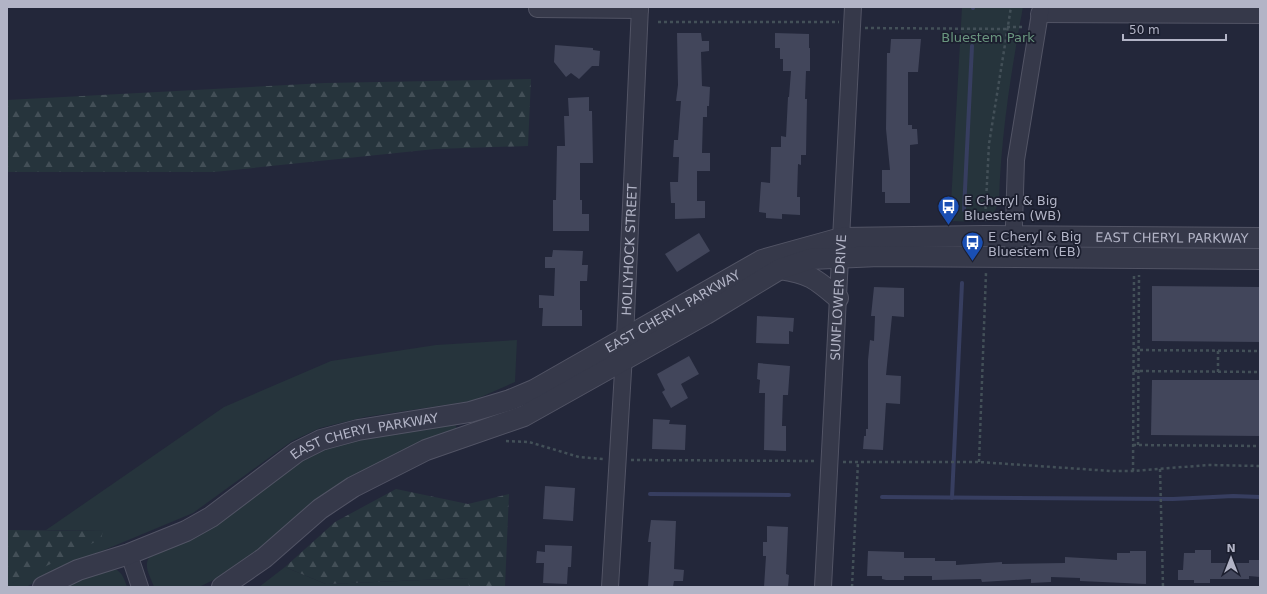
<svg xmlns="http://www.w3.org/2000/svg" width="1267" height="594" font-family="'DejaVu Sans',sans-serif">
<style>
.green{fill:#26343c}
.forest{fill:url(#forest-firs)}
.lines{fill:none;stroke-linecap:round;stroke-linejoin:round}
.stream{stroke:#373e60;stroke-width:4}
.building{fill:#42465b}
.minor-casing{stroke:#525465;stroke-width:18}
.tertiary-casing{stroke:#525465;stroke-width:22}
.path{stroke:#435058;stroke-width:2.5;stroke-dasharray:3 3;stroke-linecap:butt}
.minor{stroke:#36394a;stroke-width:16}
.tertiary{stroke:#36394a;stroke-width:20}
.labels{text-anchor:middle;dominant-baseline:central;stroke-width:3.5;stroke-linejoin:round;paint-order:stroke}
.park-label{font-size:13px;fill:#6a967f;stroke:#1c1f2f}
.poi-label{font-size:13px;fill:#b2b4c6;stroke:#1c1f2f;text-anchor:start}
.street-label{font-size:13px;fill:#b2b4c6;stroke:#1c1f2f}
</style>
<defs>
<pattern id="forest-firs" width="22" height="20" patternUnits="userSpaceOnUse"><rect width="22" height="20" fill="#26343c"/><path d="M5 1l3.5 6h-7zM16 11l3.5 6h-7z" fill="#434f57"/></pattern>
</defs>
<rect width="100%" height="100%" fill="#23273a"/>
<g class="green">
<path d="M962 7H1023C1011 72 1001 135 999 201 992 226 971 221 950 221Z"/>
<polygon points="517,340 515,382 472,401 365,417 320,428 292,441 193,513 66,566 26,587 7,587 7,583 12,583 103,531 46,530 224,407 331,361 436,345"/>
<path d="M455 422 457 431 256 554 232 571 199 587H154C148 571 142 565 153 551L295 463 339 442Z"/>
<path d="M109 567C121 570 123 575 127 587H57Z"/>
<polygon points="285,567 326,584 469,578 469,587 259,587"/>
</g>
<g class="forest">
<polygon points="531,79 528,146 435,149 214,172 7,172 7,100 325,83"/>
<polygon points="396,489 468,504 509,494 505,587 469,587 468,578 326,584 285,567 335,522"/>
<polygon points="7,530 103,531 101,539 12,583 7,583"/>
</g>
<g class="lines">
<g class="stream">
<polyline points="973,8 973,7"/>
<polyline points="964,210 972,46"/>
<polyline points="650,494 789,495"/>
<polyline points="882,497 1173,499 1233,496 1260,497"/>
<polyline points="952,498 962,283"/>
</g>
</g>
<g class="building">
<polygon points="677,33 701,33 702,41 709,41 709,51 701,52 702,86 710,87 709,106 707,106 707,117 703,117 702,153 710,153 710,171 697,171 697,201 705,201 705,218 675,219 675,203 671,203 670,182 678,182 679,157 673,157 674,140 678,140 681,101 676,101 678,85"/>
<polygon points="775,33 809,34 809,48 810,48 810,71 806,71 805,99 807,99 806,155 801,155 801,165 798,164 797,197 800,197 800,215 782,214 782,219 766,218 766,213 759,212 761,182 770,183 771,147 781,147 781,136 786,137 788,97 789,97 791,71 783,71 783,59 780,59 780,48 775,48"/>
<polygon points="891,39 921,39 918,72 908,72 908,125 912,125 912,129 917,129 918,144 910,145 910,203 885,203 885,192 882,192 882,170 890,170 886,129 887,53 890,53"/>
<polygon points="555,45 593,48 593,50 600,51 599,66 592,66 579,79 571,73 566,77 554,62"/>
<polygon points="589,97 589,111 592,111 593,163 580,163 580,200 582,200 582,214 589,214 589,231 553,231 553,200 556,200 557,146 565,146 564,116 569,116 568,98"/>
<polygon points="699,233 710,251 677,272 665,254"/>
<polygon points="553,250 583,251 582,265 588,265 587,281 580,281 580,310 582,310 582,326 542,326 543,308 539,308 539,295 554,296 555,268 545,268 545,257 552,257"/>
<polygon points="1152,286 1260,287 1260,342 1152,341"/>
<polygon points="874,287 904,288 904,317 892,316 886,375 901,376 900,404 886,403 883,450 863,449 864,436 866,436 866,429 868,429 868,360 870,340 874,341 875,316 871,316"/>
<polygon points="757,316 794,318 793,332 789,331 789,344 756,343"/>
<polygon points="689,356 699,374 681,384 688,398 671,408 662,392 665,390 657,374"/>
<polygon points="758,363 790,366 788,395 783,395 782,426 786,426 786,451 764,450 765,393 759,393 760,380 757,379"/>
<polygon points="1152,380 1260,380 1260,436 1151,435"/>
<polygon points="653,419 670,420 669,424 686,425 685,450 652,449"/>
<polygon points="545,486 575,488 573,521 543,519"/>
<polygon points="651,520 676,521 674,569 684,570 683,581 674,581 673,587 648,586 651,542 648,542"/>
<polygon points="767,526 788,527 786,574 789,575 788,587 764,587 766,556 763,556 763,542 767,542"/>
<polygon points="545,545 572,546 571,567 568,567 567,584 543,583 544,563 536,563 537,551 545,552"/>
<polygon points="1195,550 1211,550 1211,563 1249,563 1249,560 1260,560 1260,577 1249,576 1249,579 1210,579 1210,583 1194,583 1194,580 1178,580 1178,570 1183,570 1184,553 1195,553"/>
<polygon points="868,551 904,552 904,558 935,558 935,561 956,561 956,565 1002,562 1002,564 1065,563 1065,557 1117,560 1117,553 1130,553 1130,551 1146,551 1146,584 1080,581 1080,578 1051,577 1051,582 1031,583 1031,579 982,582 981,579 932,580 932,576 904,576 904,580 886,580 882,579 882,576 867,576"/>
</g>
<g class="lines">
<defs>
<g id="minor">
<polyline points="537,9 640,10"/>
<polyline points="1039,14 1260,15"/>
<polyline points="1013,257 1016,160 1041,7"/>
<polyline points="129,554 140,587"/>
<path id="s1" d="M610 587 625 338 640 7"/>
<path id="s2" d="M823 587 853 7"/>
</g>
<g id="tertiary">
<path d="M780 269C809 273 816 279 838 298"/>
<path id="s3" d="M43 587 78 570 129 554 186 531 211 517 297 452 321 440 358 430 470 412 510 400 534 390 762 260 841 238 985 236 1260 238"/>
<polyline points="222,587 264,558 320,509 353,487 426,450 524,416 706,314 780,269 810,259 879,256 1260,259"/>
</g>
</defs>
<use href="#minor" class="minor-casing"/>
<use href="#tertiary" class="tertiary-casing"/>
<g class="path">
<polyline points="658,22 839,22"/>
<polyline points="1007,27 1025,27"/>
<polyline points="865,28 1006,29"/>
<polyline points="985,221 989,144 1011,7"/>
<polyline points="1134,350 1260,351"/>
<polyline points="1134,371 1260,372"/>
<polyline points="1218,372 1218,351"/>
<polyline points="506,441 529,442 579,457 604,459"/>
<polyline points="1133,445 1260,446"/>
<polyline points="1138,445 1139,275"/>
<polyline points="631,460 816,461"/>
<polyline points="843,462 979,462 1111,471 1133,471 1208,465 1260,466"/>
<polyline points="979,462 986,273"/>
<polyline points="1160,469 1163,587"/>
<polyline points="1133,471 1134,274"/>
<polyline points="852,587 858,462"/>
</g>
<use href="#minor" class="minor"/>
<use href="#tertiary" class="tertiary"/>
</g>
<defs>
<symbol id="bus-pin" viewBox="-11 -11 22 30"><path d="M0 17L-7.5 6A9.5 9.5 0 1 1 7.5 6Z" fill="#1a4fb4" stroke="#1c1f2f"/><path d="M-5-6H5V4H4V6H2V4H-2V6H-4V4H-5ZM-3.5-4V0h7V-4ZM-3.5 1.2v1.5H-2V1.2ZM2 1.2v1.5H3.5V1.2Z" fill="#fff"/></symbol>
</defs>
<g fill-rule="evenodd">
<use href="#bus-pin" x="936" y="194" width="25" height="34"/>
<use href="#bus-pin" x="960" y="230" width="25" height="34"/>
</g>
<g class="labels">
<g class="park-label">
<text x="988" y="37">Bluestem Park</text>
</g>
<g class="poi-label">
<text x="964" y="200">E Cheryl &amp; Big<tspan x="964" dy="15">Bluestem (WB)</tspan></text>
<text x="988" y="236">E Cheryl &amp; Big<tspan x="988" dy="15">Bluestem (EB)</tspan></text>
</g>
<g class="street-label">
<text stroke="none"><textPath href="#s3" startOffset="1212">EAST CHERYL PARKWAY</textPath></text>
<text stroke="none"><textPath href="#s1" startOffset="338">HOLLYHOCK STREET</textPath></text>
<text stroke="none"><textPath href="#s2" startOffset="290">SUNFLOWER DRIVE</textPath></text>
<text stroke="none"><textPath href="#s3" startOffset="696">EAST CHERYL PARKWAY</textPath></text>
<text stroke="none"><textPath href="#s3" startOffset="360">EAST CHERYL PARKWAY</textPath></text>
</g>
</g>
<rect width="1267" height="594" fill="none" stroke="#b2b4c6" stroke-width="16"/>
<g transform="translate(1231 558)" stroke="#1c1f2f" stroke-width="3" paint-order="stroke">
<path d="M0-3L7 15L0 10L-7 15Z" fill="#b2b4c6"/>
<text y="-6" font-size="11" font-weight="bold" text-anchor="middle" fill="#b2b4c6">N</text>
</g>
<path d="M1123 34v6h103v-6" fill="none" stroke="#b2b4c6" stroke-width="2"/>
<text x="1129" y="34" font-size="12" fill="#b2b4c6" stroke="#1c1f2f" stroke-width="3" paint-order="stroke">50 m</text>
</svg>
